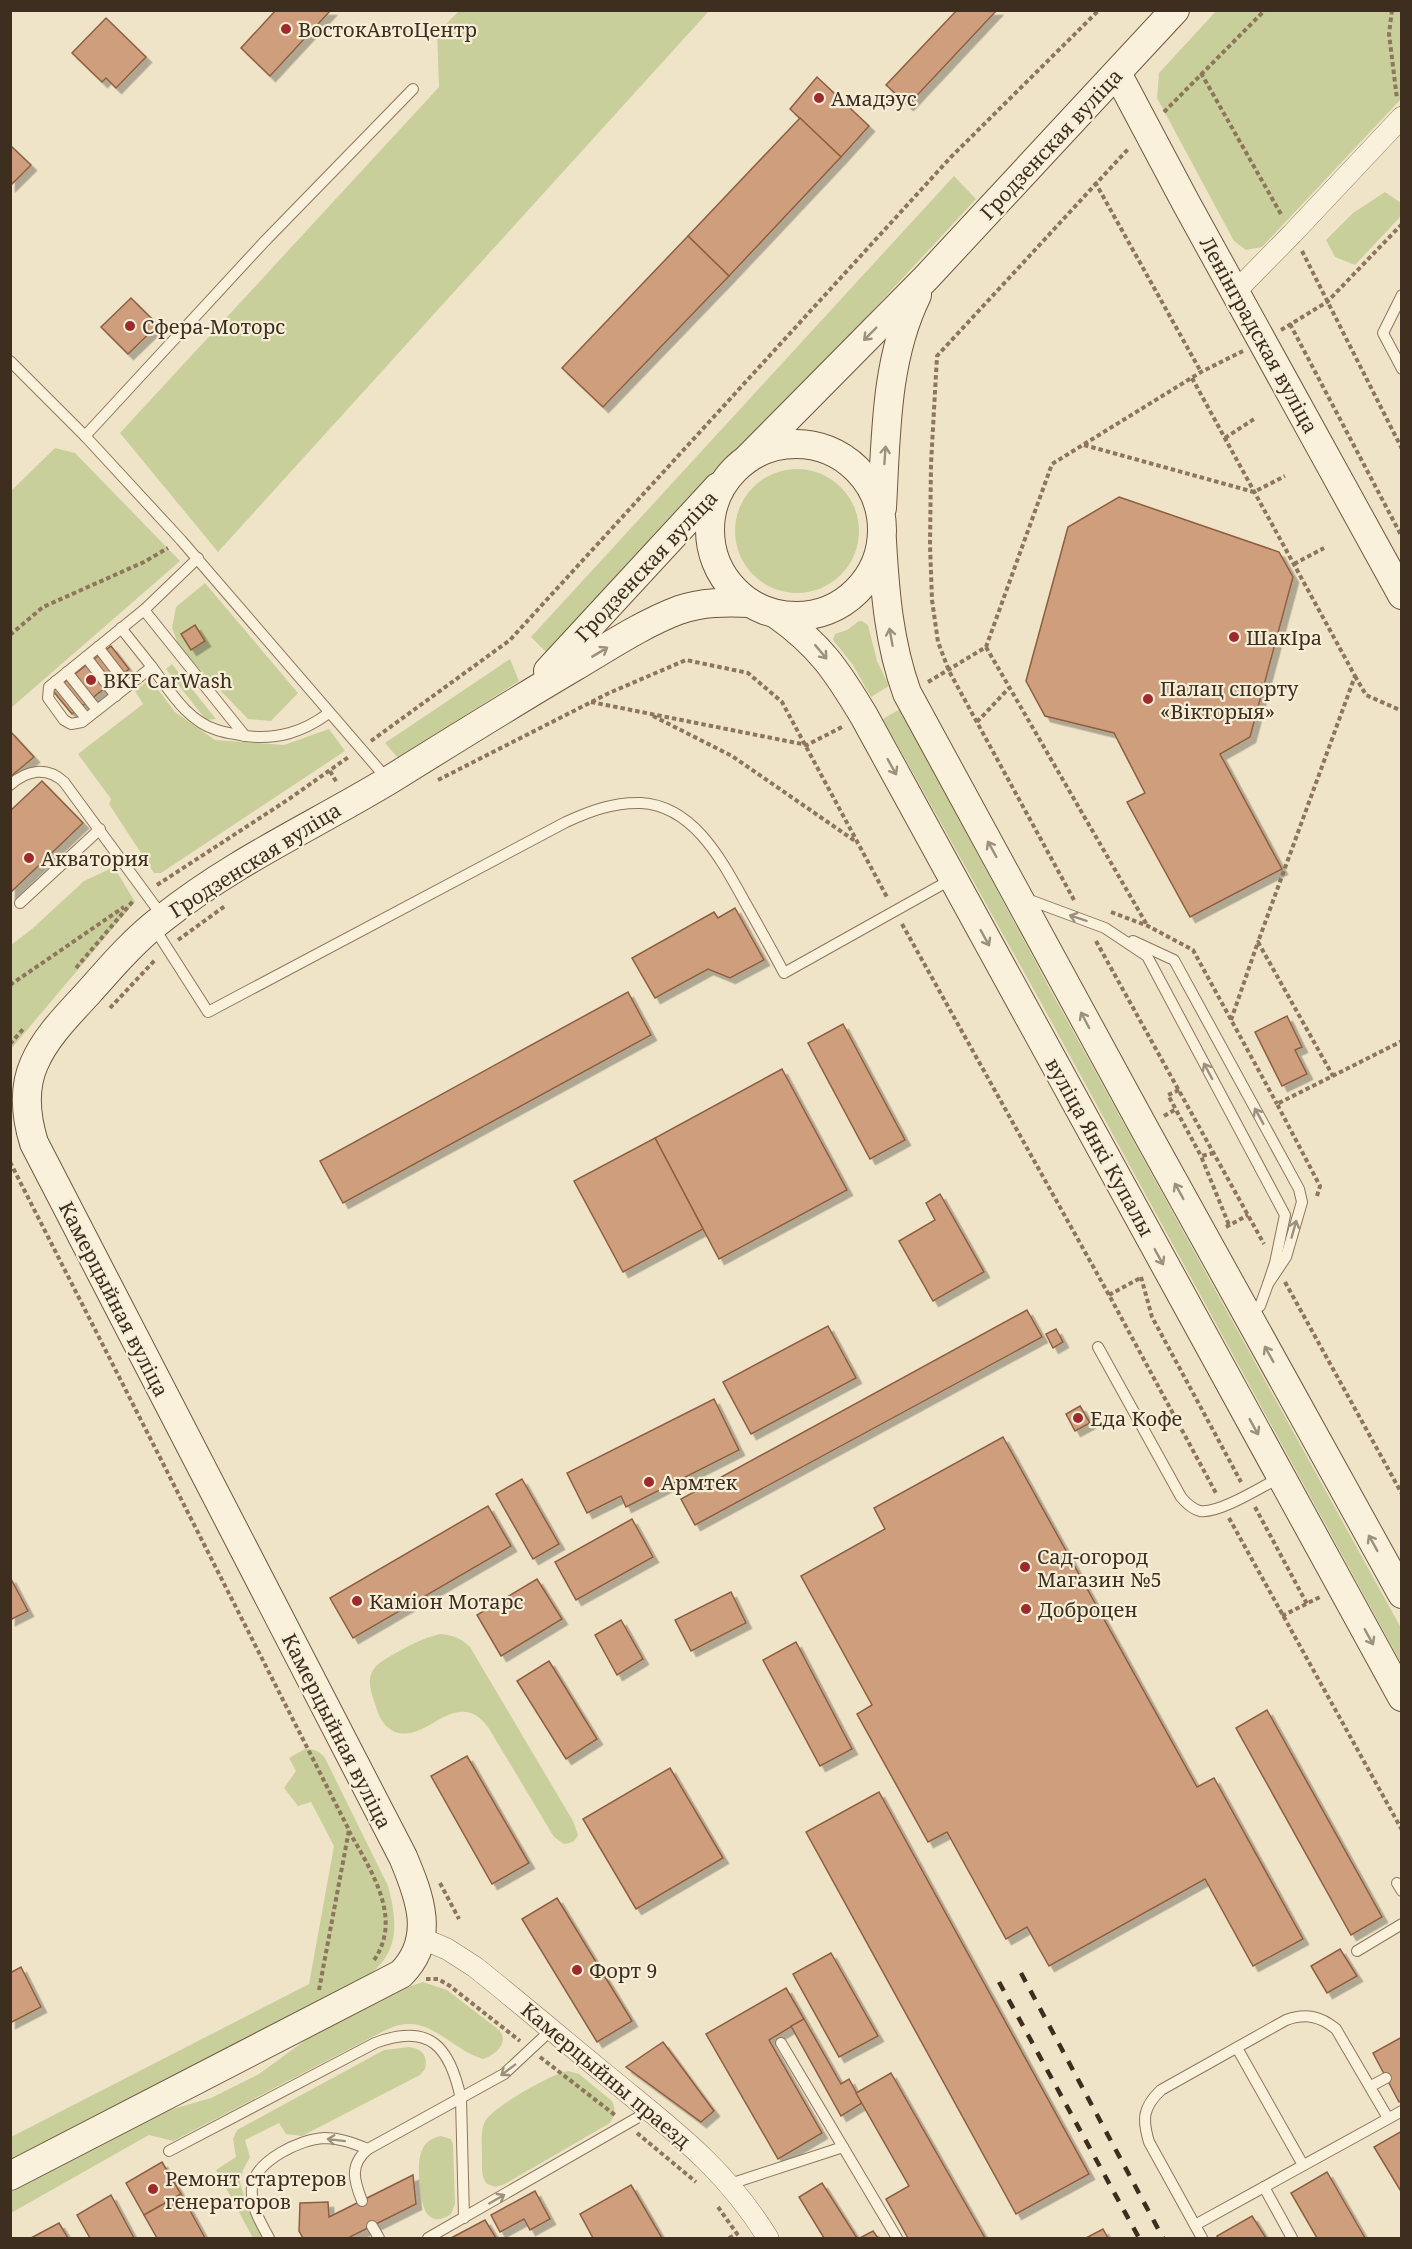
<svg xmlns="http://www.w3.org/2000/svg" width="1412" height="2249" font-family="'Noto Serif',serif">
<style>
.green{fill:#c9cf9b}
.building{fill:#cf9f7d;stroke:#8d5f41;stroke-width:1.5;filter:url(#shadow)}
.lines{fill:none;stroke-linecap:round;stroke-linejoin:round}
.service-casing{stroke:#8d765c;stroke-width:12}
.minor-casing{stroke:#8d765c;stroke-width:22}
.secondary-casing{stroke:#6f573f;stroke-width:30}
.path{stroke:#8d765c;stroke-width:4;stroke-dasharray:4.5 3;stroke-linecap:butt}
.service{stroke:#faf1dc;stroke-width:10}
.minor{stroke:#faf1dc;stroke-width:21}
.secondary{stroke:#faf1dc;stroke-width:28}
.rail{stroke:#3d2e20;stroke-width:4.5;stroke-dasharray:10 10;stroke-linecap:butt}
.oneway{stroke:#9c907e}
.poi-dot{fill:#9e2a2b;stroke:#f7eed8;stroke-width:2}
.labels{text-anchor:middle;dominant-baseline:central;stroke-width:4.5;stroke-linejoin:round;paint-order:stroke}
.poi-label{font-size:20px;fill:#3d2e20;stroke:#f7eed8;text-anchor:start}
.street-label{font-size:20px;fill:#3d2e20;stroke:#f7eed8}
</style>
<defs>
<filter id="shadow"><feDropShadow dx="5.5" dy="5.5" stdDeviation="0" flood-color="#0004"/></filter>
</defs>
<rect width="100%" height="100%" fill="#f0e4c8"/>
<g class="green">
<polygon points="1217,10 1401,11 1401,99 1262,247 1246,250 1234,241 1157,98 1159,73"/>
<polygon points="459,11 709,11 218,552 120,433 439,87 437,33"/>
<polygon points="954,176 976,199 747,446 549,655 531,637"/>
<polygon points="1385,192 1401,203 1401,216 1355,265 1335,257 1326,240 1353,213"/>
<polygon points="55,448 75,453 180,561 11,708 11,491"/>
<circle cx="797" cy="531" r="62"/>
<polygon points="205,583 298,693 271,721 248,719 180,649 172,628 176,607"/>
<polygon points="859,621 862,621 868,625 877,661 889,686 871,697 853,665 833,640 835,634 847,630"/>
<polygon points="510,659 519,681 398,758 385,743"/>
<polygon points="172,664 216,719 206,720 166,669"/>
<polygon points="150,679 175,712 215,740 284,745 329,729 345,751 161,873 154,873 109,804 111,799 78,754 143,704 135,691"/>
<polygon points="900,709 1051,991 1401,1628 1401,1663 1039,999 883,719"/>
<polygon points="114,867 135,902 11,1049 11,945 32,929 84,881"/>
<path d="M440 1634C453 1635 461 1638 470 1647L573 1821 578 1835C575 1842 571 1843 564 1844L554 1837 488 1727C482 1720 476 1713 466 1712 440 1709 420 1743 393 1731 385 1727 380 1719 377 1710 374 1700 369 1689 370 1679 372 1665 384 1660 394 1654 410 1645 423 1638 440 1634Z"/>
<path d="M305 1749C315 1749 319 1751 325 1758L388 1886C398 1923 400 1954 365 1978L11 2164V2137L309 1984 334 1846 311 1802 298 1806 284 1788 296 1771 289 1758Z"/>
<path d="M423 1982 447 1990 499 2030C510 2043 495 2055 483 2059 454 2051 432 2018 400 2025 391 2027 382 2032 374 2036L173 2141 149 2135 11 2213V2192L166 2111 211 2098 259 2074 307 2039 396 1991Z"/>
<path d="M409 2047C423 2049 428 2056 425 2069L420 2075 302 2136 286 2134 279 2123 245 2140 250 2157 243 2170 240 2183 246 2201 265 2238H253L216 2170 236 2157 233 2139 237 2130 384 2050Z"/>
<path d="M568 2071 579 2074 612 2101C616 2109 615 2116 610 2123L505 2184 496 2187 487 2184C481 2177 482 2167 482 2158 482 2145 480 2132 485 2121 493 2107 551 2074 568 2071Z"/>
<path d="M441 2136 451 2139 453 2144 455 2204 451 2214C426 2231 421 2203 420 2185 418 2166 416 2140 441 2136Z"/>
</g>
<g class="building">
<polygon points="276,10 331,10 270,76 241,48"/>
<polygon points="957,10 997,10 908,105 886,85"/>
<polygon points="106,18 146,57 116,88 106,78 102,82 72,53"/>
<polygon points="817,77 869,126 841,157 790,109"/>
<polygon points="800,118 841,157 729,276 688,236"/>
<polygon points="10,145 31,165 10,186"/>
<polygon points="688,236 729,276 603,407 562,368"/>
<polygon points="131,298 158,325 128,354 101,327"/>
<polygon points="1119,497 1279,552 1293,577 1250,737 1220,754 1282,869 1190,917 1127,802 1145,793 1114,733 1045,716 1026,681 1068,527"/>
<polygon points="195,625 205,641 191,650 181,634"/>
<polygon points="111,646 129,669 72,714 53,691"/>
<polygon points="10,731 34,757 10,777"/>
<polygon points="42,781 83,823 10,893 10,811"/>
<polygon points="735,908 764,960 730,978 708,969 655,998 632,958 714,912 718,918"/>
<polygon points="628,992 651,1035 343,1203 320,1161"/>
<polygon points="1287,1016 1302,1047 1295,1050 1307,1074 1282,1086 1255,1032"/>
<polygon points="843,1024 905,1140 870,1159 808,1043"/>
<polygon points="782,1069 847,1190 719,1259 655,1138"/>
<polygon points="655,1138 703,1229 623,1272 574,1181"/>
<polygon points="940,1194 984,1272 933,1301 899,1241 935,1220 926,1203"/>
<polygon points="1027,1310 1042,1337 695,1525 681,1499"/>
<polygon points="828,1326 856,1378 751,1434 723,1382"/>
<polygon points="1056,1329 1063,1342 1053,1348 1046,1334"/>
<polygon points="714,1399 739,1450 626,1507 621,1496 587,1513 567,1473"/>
<polygon points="1080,1406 1090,1423 1075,1431 1066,1414"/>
<polygon points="1003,1437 1197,1787 1214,1778 1303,1939 1253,1966 1205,1879 1049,1966 1027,1927 1006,1939 947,1832 928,1842 857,1714 872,1705 801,1576 885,1529 874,1508"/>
<polygon points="522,1479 559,1544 533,1559 496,1494"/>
<polygon points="488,1506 511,1546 353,1638 330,1598"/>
<polygon points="632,1519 653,1557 576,1600 555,1562"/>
<polygon points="10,1577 28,1611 10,1620"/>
<polygon points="537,1579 562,1619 501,1656 477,1615"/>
<polygon points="731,1592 746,1623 691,1651 675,1620"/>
<polygon points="621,1620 643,1659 617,1675 595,1635"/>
<polygon points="796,1642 852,1749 820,1766 763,1660"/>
<polygon points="549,1661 597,1739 566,1759 517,1681"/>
<polygon points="1267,1710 1382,1917 1351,1935 1236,1728"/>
<polygon points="467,1756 529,1863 492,1884 431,1776"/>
<polygon points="670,1768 723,1858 636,1909 583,1819"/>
<polygon points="879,1792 1089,2174 1016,2214 806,1832"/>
<polygon points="557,1898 632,2021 597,2042 522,1919"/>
<polygon points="1340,1949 1357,1976 1327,1993 1311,1966"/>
<polygon points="831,1953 878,2036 839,2057 793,1974"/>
<polygon points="21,1967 41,2007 10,2023 10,1973"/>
<polygon points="786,1988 804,2019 769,2040 822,2133 778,2159 706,2034"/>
<polygon points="804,2019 841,2084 849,2079 862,2103 841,2116 791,2026"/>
<polygon points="1402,2037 1402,2100 1399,2102 1373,2053"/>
<polygon points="663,2042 714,2111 701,2122 626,2067"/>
<polygon points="891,2073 985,2238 908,2238 886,2199 909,2186 856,2093"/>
<polygon points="1402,2131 1402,2193 1374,2147"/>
<polygon points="162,2162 181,2194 144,2215 126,2183"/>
<polygon points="1327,2172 1365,2238 1317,2238 1291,2193"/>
<polygon points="413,2175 416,2204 348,2238 303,2238 299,2231 300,2203 328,2202 329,2217"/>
<polygon points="822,2183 857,2238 824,2238 799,2197"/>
<polygon points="631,2185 662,2238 593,2238 580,2214"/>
<polygon points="535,2191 550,2219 530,2230 524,2219 500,2232 491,2215"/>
<polygon points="181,2194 205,2238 157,2238 144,2215"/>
<polygon points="111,2195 134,2238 90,2238 77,2215"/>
<polygon points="1252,2216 1266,2238 1218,2238 1217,2236"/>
<polygon points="485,2220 496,2238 451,2238"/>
<polygon points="59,2223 68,2238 31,2238"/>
<polygon points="1103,2229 1108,2238 1086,2238"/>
<polygon points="873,2231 878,2238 860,2238"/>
</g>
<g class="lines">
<defs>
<g id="service">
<polyline points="1402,295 1383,333 1402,369"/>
<polyline points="10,361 85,436 181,540 388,780"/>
<polyline points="85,436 265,241 413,89"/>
<path d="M198 558 144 610 245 736C278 740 303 732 329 713"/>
<path d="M144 610 49 687 48 698 64 720 71 724 82 722 152 667C170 691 187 721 217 730 226 733 236 734 245 736"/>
<polyline points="121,628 152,667"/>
<polyline points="98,647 128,686"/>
<polyline points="86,657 116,696"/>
<polyline points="67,672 97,710"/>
<polyline points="56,681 86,718"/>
<path d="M10 785C27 770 47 766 64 782L163 917"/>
<polyline points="1027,899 1105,928 1147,956 1285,1215 1275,1263 1268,1284"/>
<polyline points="20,903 100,829"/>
<path d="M153 926 208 1012 566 822C590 811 614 802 641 803 695 806 723 863 746 904 759 927 772 950 784 973L952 879"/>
<polyline points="1133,941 1174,960 1299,1189 1302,1202 1286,1257 1268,1284 1260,1306 1249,1315"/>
<path d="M1098 1347 1181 1497C1186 1503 1192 1509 1200 1511 1219 1514 1261 1487 1279 1478"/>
<polyline points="1397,1883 1402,1891"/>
<polyline points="1357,1951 1402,1924"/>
<polyline points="781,2043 843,2147"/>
<polyline points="1237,2048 1303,2165"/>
<polyline points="1371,2086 1386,2078"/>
<path d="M169 2151 375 2043C430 2022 450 2047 461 2099L464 2218"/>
<polyline points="730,2184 843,2147 897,2238"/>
<polyline points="1264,2187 1292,2238"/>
<path d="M362 2201C354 2181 349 2165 368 2149"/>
<polyline points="1195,2225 1402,2111"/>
<polyline points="372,2226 379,2238"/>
<path d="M269 2238C261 2223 250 2206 252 2187 255 2161 300 2139 324 2138 340 2138 353 2143 368 2149L504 2074 551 2030"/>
<polyline points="428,2238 649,2111"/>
<path d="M1202 2238 1149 2142C1142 2119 1143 2107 1161 2090L1286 2020C1306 2013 1320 2016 1336 2029L1388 2118"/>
</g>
<g id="minor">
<polyline points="1235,292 1292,234 1402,117"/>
<path d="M421 1938 447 1949 475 1967C519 2002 562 2039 605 2074 670 2128 723 2165 768 2238"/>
</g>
<g id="secondary">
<polyline points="1117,73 1186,203 1402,595"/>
<circle cx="796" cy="530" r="86"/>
<polyline points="748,458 926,278 1175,10"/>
<path d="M882 508C886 437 885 360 917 295"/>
<path d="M882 541C885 593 889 643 907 693L1144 1128 1402 1594"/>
<path d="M776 614C820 645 837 671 864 716L1402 1697"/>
<polyline points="548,671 718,487"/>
<path d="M10 2176 401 1974C436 1939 420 1897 403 1857L34 1143C26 1117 23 1089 34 1064 46 1036 69 1014 89 992 112 966 135 939 163 918 233 862 315 825 391 779 452 741 513 703 574 667 608 647 642 624 679 610 702 602 726 602 750 603"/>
</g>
</defs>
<use href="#service" class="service-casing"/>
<use href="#minor" class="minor-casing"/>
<use href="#secondary" class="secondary-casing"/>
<g class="path">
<polyline points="1392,10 1389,34 1397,99"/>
<polyline points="1201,73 1282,216"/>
<polyline points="1164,112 1265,10"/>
<polyline points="1095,182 1201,372"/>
<polyline points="1302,251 1402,449"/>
<polyline points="1290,324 1402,537"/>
<polyline points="1281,330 1327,302 1402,224"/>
<polyline points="1192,378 1355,676 1258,942"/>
<polyline points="1225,438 1254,419"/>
<polyline points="1084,445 1254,492 1285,476"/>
<polyline points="1294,564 1324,548"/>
<polyline points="10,635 43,607 144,562 168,548"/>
<polyline points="986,647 1147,925"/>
<polyline points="1355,676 1366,695 1402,711"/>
<polyline points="928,682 986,647 1052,464 1201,372 1243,351"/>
<polyline points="591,702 807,745 844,726"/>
<polyline points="653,716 732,756 858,843"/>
<polyline points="977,722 1009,688"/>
<polyline points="371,741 510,640 951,157 1099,10"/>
<polyline points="330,771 337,783"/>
<polyline points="438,780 609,693 686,660 748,673 782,702 888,899"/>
<polyline points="157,885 289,799 350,756"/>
<polyline points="1074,900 949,671 938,642 932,600 930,545 931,464 937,356 1129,148"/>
<polyline points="1111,912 1148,926 1193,950 1277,1104"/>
<polyline points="902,924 1109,1295 1217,1495"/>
<polyline points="178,940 225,906"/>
<polyline points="1096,941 1264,1244"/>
<polyline points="76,968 133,901"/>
<polyline points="10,985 124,907"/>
<polyline points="110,1008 156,959"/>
<polyline points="1231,1020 1258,942 1333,1076"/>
<polyline points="10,1044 24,1028"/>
<polyline points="1179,1090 1168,1095 1201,1156"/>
<polyline points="1164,1116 1176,1109"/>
<polyline points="1214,1153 1201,1156 1229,1225"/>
<polyline points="10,1162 349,1830 319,1990"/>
<polyline points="1317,1196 1320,1186 1277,1104 1402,1041"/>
<polyline points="1226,1227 1248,1215"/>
<polyline points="1141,1277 1152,1317 1241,1482"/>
<polyline points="1285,1282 1402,1494"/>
<polyline points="1109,1295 1142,1277"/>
<polyline points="1255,1507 1307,1604"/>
<polyline points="1229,1518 1402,1830"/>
<polyline points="1282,1616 1322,1596"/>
<path d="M349 1831C369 1868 404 1917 374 1960"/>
<polyline points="440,1883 459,1919"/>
<polyline points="426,1979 438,1979 450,1986 520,2041"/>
<polyline points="540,2057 615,2115"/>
<polyline points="637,2133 696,2182"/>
<polyline points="718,2207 740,2238"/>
<polyline points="729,2238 737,2234"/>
</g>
<use href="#service" class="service"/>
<use href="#minor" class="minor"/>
<use href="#secondary" class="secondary"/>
<g class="rail">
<polyline points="1021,1973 1163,2238"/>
<polyline points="999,1982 1139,2238"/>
</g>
</g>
<defs><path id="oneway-shaft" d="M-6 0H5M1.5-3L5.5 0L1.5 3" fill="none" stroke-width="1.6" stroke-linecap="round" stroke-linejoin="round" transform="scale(1.5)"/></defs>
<g class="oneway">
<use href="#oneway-shaft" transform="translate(870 334) rotate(135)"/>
<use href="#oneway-shaft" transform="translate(885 455) rotate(-86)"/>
<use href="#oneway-shaft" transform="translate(891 637) rotate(-100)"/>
<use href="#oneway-shaft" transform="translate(600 652) rotate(-31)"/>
<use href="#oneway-shaft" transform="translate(821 652) rotate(50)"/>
<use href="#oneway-shaft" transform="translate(892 767) rotate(61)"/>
<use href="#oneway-shaft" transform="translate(992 849) rotate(-119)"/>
<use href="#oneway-shaft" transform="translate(1078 918) rotate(-162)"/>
<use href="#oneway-shaft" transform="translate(985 938) rotate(61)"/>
<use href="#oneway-shaft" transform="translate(1085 1020) rotate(-118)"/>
<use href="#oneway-shaft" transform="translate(1208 1071) rotate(-118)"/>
<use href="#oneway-shaft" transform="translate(1259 1116) rotate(-119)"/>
<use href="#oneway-shaft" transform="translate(1179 1191) rotate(-119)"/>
<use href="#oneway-shaft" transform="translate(1294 1229) rotate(-74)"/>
<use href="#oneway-shaft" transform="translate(1159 1257) rotate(61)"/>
<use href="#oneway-shaft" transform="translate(1269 1354) rotate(-119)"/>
<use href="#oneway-shaft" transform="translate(1254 1427) rotate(61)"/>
<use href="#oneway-shaft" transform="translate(1373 1543) rotate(-119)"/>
<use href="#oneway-shaft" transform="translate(1369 1637) rotate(61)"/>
<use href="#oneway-shaft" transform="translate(508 2070) rotate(143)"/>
<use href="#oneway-shaft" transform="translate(336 2140) rotate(-173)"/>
<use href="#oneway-shaft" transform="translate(497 2199) rotate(-30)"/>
</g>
<g class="poi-dot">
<circle cx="286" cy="29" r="6"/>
<circle cx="819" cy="98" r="6"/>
<circle cx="130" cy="326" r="6"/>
<circle cx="1234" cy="637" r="6"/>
<circle cx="91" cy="680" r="6"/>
<circle cx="1148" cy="699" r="6"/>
<circle cx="29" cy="858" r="6"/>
<circle cx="1078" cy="1418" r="6"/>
<circle cx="649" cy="1482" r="6"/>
<circle cx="1025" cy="1567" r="6"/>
<circle cx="357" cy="1601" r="6"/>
<circle cx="1026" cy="1609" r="6"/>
<circle cx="577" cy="1970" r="6"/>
<circle cx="153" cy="2189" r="6"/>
</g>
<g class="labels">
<g class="poi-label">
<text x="298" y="29">ВостокАвтоЦентр</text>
<text x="831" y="98">Амадэус</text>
<text x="142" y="326">Сфера-Моторс</text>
<text x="1246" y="637">ШакІра</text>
<text x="103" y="680">BKF CarWash</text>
<text x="1160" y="688">Палац спорту<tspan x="1160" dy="23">«Вікторыя»</tspan></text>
<text x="41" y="858">Акватория</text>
<text x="1090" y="1418">Еда Кофе</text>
<text x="661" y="1482">Армтек</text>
<text x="1037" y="1556">Сад-огород<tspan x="1037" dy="23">Магазин №5</tspan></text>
<text x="369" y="1601">Каміон Мотарс</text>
<text x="1038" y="1609">Доброцен</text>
<text x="589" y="1970">Форт 9</text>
<text x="165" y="2178">Ремонт стартеров<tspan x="165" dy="23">генераторов</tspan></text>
</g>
<g class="street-label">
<text transform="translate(1051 144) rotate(-47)">Гродзенская вуліца</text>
<text transform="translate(1259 335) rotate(61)">Ленінградская вуліца</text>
<text transform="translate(646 566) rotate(-47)">Гродзенская вуліца</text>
<text transform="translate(255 860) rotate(-32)">Гродзенская вуліца</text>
<text transform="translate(1100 1147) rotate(61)">вуліца Янкі Купалы</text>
<text transform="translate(114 1299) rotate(63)">Камерцыйная вуліца</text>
<text transform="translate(337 1731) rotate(63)">Камерцыйная вуліца</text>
<text transform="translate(606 2075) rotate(40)">Камерцыйны праезд</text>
</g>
</g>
<rect width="1412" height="2249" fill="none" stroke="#3d2e20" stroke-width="24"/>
</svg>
